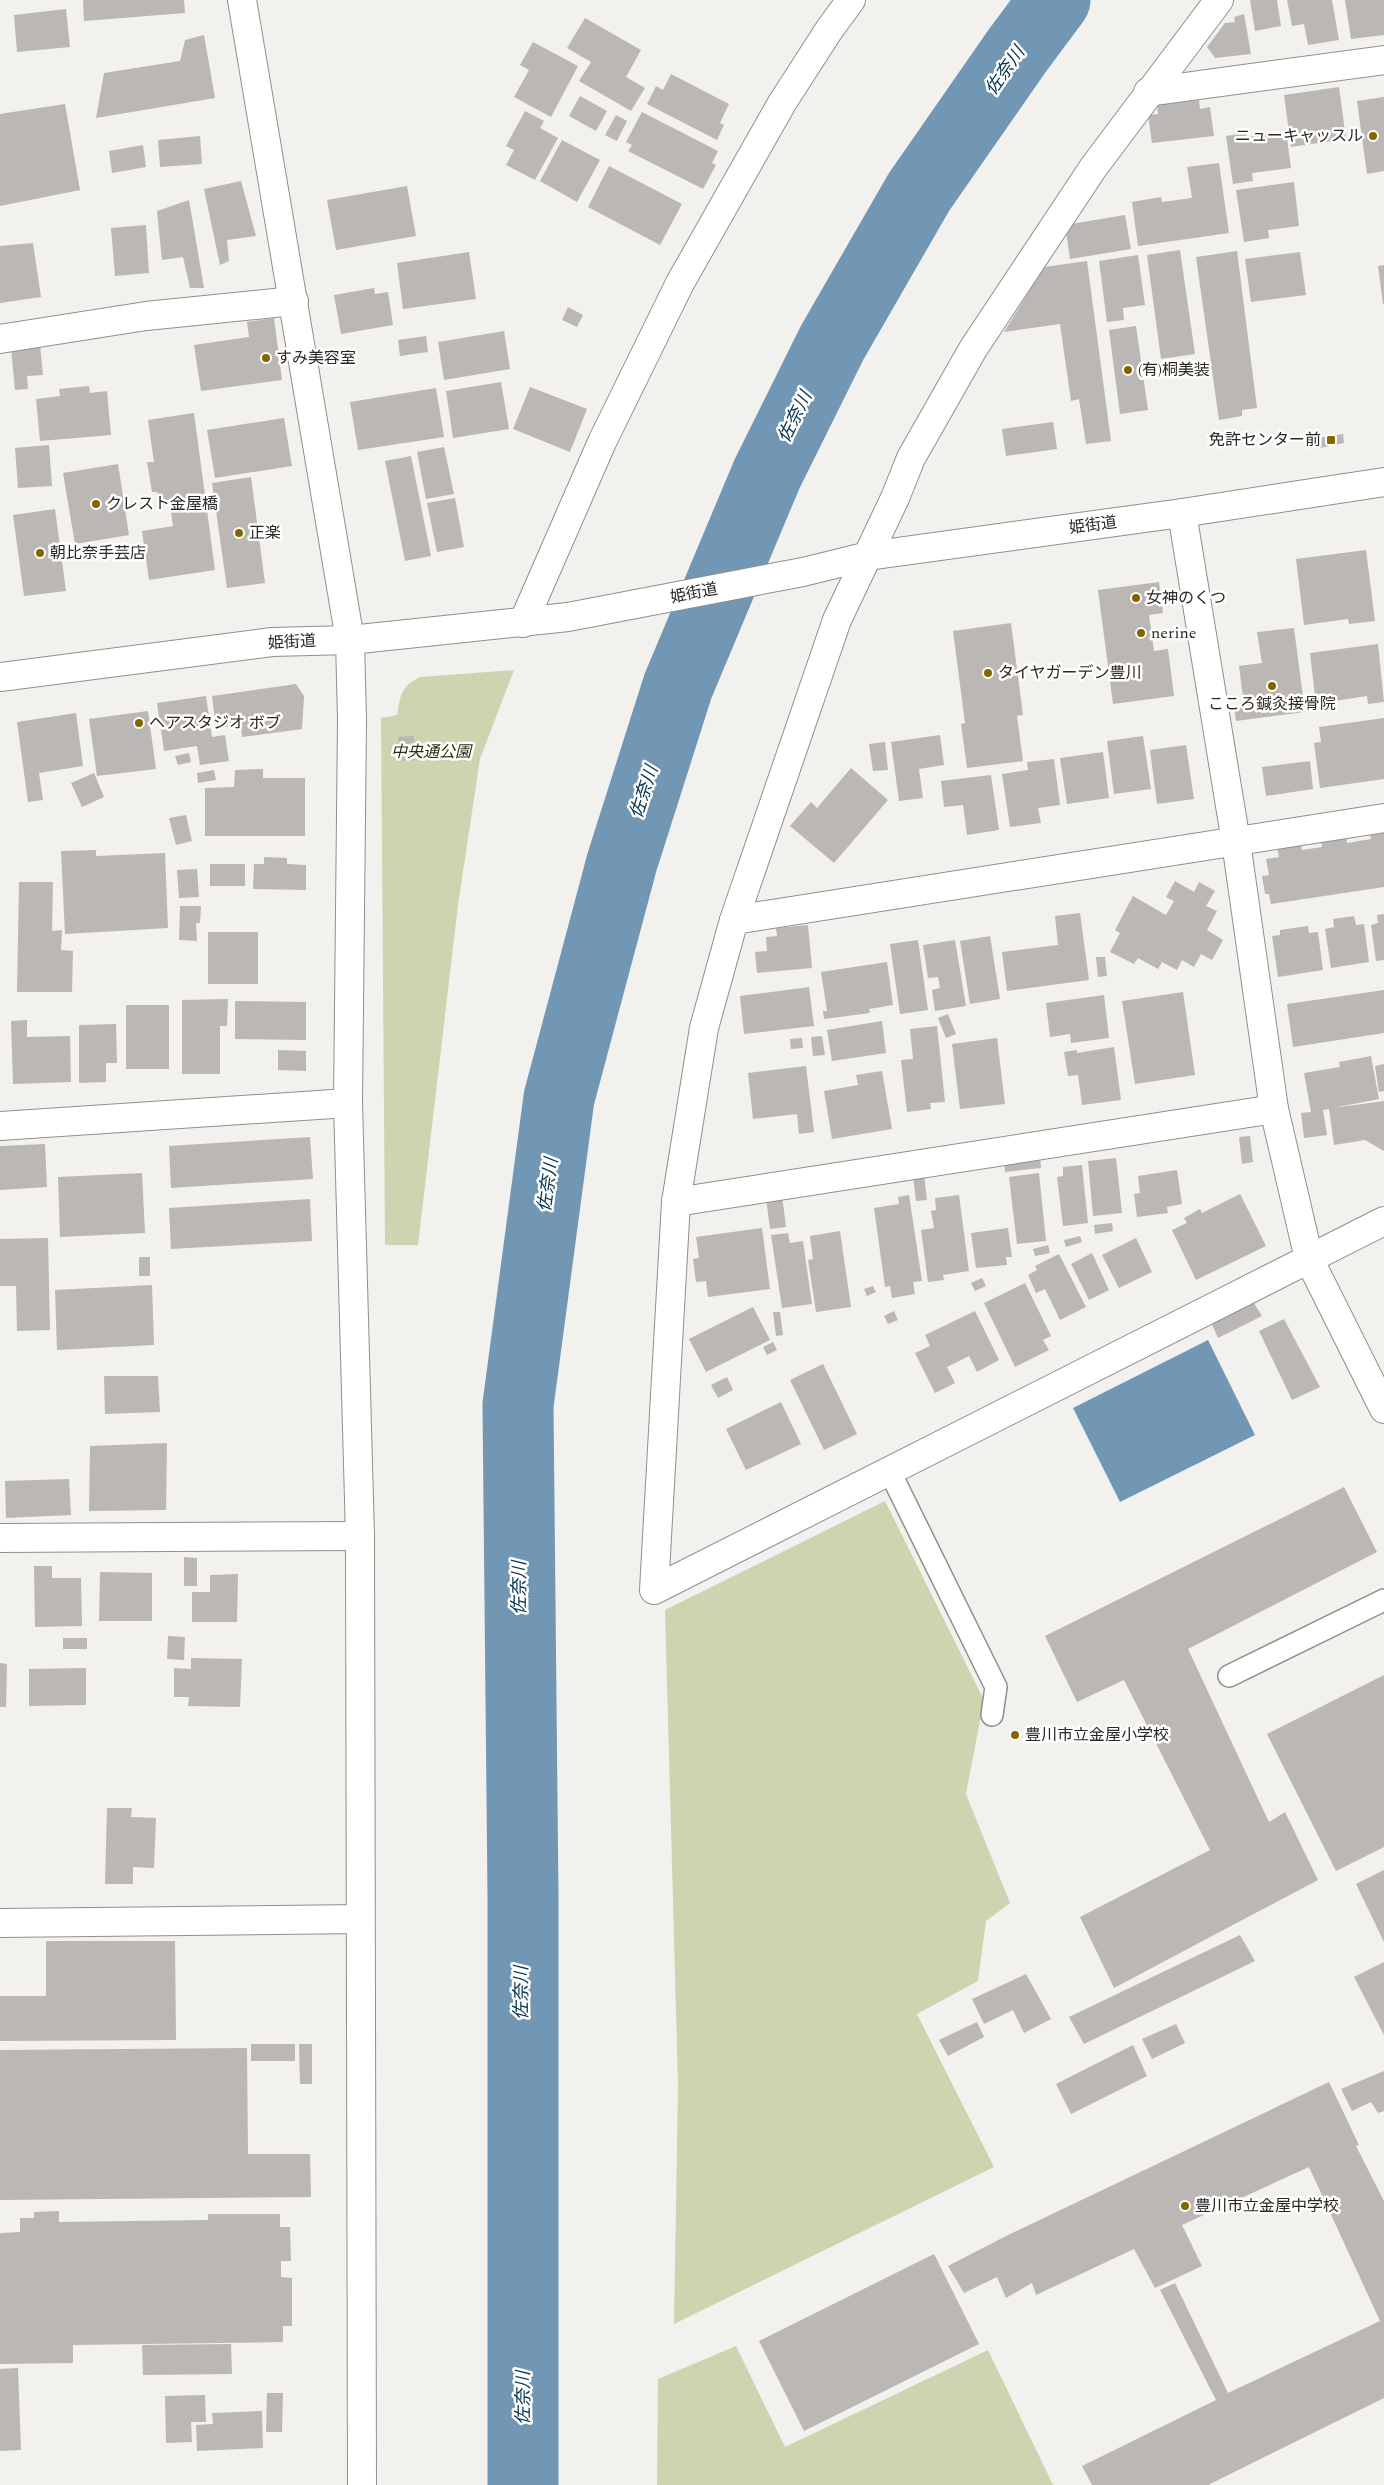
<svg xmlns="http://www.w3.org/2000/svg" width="1384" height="2485" font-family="Spectral,'Noto Sans JP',serif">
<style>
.green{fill:#cdd5b0}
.water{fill:#7197b5}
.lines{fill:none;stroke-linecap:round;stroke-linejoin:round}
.river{stroke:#7197b5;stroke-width:71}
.building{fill:#bab7b4}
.lane-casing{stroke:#918f8c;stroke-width:24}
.street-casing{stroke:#918f8c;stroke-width:30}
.secondary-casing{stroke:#918f8c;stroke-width:30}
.primary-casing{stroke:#918f8c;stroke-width:30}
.lane{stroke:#fff;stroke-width:21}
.street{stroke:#fff;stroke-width:28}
.secondary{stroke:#fff;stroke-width:28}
.primary{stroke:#fff;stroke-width:28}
.poi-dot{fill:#836600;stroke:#fffefd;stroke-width:2}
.labels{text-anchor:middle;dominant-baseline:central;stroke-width:5;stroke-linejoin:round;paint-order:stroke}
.poi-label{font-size:16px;fill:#292827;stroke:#fffefd;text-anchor:start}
.street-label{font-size:16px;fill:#292827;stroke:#fffefd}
.park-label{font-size:16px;font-style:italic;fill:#2a300c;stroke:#fffefd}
.water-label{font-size:18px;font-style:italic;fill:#013251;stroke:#fffefd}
</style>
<rect width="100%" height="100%" fill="#f3f1ed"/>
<g class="green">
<path d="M514 670 480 759 458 905 418 1245H385L381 718 397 715C401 695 400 687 420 677Z"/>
<polygon points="885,1501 984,1700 966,1794 1010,1903 986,1921 978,1981 917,2014 994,2167 674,2324 678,2085 665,1610"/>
<polygon points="736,2346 785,2447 988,2350 1053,2485 657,2485 658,2379"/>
</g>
<polygon class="water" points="1208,1340 1255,1435 1120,1502 1073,1408"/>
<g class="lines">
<polyline class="river" points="523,2485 523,1897 518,1405 559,1098 622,862 678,686 767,474 832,343 919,192 1017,51 1055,0"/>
</g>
<g class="building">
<polygon points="83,0 184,0 185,13 84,21"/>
<polygon points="1250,0 1277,0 1281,26 1255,31"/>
<polygon points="1287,0 1332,0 1339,40 1308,45 1304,24 1292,26"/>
<polygon points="1345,0 1384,0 1384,35 1351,39"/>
<polygon points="66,9 70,47 17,52 14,15"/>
<polygon points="1244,14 1251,54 1215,58 1207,47 1225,23 1235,22 1234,17"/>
<polygon points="585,18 641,50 626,77 645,88 631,111 579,81 591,62 567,48"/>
<polygon points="204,35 215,98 96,118 104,73 180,61 185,40"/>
<polygon points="533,42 578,66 551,117 514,97 529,70 520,65"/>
<polygon points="671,74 729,104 720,123 724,125 717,140 647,104 656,86 663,90"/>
<polygon points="1339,87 1346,139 1291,147 1284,95"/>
<polygon points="580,96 607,111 596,131 569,116"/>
<polygon points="1384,97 1384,171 1367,174 1357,101"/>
<polygon points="1199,100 1200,109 1210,107 1214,136 1152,143 1148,115 1158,114 1157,105"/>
<polygon points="65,104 80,190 0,206 0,114"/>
<polygon points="525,111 544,121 540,128 558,138 535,180 506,165 514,150 506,146"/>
<polygon points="642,112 718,151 712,163 716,165 703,189 628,151 632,145 626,142"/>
<polygon points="616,115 627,121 617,141 605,135"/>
<polygon points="1286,131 1291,168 1252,173 1253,181 1233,184 1226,136 1246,133 1247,137"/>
<polygon points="200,136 202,164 160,167 158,140"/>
<polygon points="562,140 600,160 577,202 540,181"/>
<polygon points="143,145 146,167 112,173 109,151"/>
<polygon points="1219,163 1229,233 1138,246 1132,202 1161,197 1162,202 1192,198 1187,167"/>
<polygon points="609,166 682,204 660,245 588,207"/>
<polygon points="241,181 256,236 227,240 229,261 220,265 204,189"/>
<polygon points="1294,182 1299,226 1268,230 1269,238 1244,242 1236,190"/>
<polygon points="407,186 416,236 336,250 327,200"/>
<polygon points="189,200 204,288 190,288 183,257 162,260 157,211"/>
<polygon points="1125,215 1131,249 1070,259 1065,225"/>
<polygon points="146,225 149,273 115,276 111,228"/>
<polygon points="33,243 41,297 0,303 0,246"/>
<polygon points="1180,250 1195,354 1161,359 1147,255"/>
<polygon points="1237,251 1257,408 1242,410 1242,416 1219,420 1196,257"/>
<polygon points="469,252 476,299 403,309 397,263"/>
<polygon points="1300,252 1306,295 1251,302 1245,259"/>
<polygon points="1138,255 1145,305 1123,308 1124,320 1107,322 1099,261"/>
<polygon points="1087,261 1111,441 1086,444 1079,399 1071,401 1060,324 1004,332 1044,267"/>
<polygon points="1384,265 1384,304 1383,304 1378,266"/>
<polygon points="374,288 375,294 388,292 393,325 341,334 334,295"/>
<polygon points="568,307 583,315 577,327 562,320"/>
<polygon points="274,318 282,380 201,391 194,345 249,337 247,322"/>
<polygon points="1136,326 1148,410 1120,414 1109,330"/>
<polygon points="504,331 510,369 444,380 438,342"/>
<polygon points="426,336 428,352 400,356 398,340"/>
<polygon points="40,345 43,375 27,376 28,389 15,390 11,348"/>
<polygon points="501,382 509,429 453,438 446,391"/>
<polygon points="89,386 90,393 107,391 111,435 40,441 36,399 60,396 59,389"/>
<polygon points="530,387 587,409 570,452 513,429"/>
<polygon points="436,388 444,437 358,450 350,402"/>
<polygon points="194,413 215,570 149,580 142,531 173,526 170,505 159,507 157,492 152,492 147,462 154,462 148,420"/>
<polygon points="284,418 292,466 215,478 207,430"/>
<polygon points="1053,422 1057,449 1006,456 1002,429"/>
<polygon points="1343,434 1344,443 1320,448 1318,438"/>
<polygon points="49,445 52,486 18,488 15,448"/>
<polygon points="444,447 454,494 426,499 417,452"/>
<polygon points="411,456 431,556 405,561 385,461"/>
<polygon points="118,464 129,535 75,544 63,473"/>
<polygon points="251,477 265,583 227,588 212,483"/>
<polygon points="455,498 464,547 437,552 427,503"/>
<polygon points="55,509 66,591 24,596 13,515"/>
<polygon points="1366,550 1375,621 1349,624 1348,619 1304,625 1296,559"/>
<polygon points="1159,582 1163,613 1149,615 1154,651 1168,649 1174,696 1113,704 1098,590"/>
<polygon points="1011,623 1023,715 1017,716 1023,761 967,768 961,724 965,723 953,631"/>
<polygon points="1294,628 1305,712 1236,721 1234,707 1244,706 1239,666 1262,663 1257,632"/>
<polygon points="1378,644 1384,702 1368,704 1367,696 1316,704 1310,653"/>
<polygon points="296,684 304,696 302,729 242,737 241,725 216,728 212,696"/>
<polygon points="206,696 212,737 225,735 229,761 200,765 197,746 164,751 157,703"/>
<polygon points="148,711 156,769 97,776 89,719"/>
<polygon points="76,713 83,766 39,773 43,800 28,802 17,722"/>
<polygon points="1384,718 1384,779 1320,788 1314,743 1321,742 1319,727"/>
<polygon points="940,735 944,765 919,769 923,798 899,801 891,742"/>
<polygon points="414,736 415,760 399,761 398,737"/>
<polygon points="1143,736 1151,789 1114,794 1107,741"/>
<polygon points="885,742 888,770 873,771 869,744"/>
<polygon points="1186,745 1194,799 1157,804 1150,750"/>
<polygon points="1103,752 1109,798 1067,804 1060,758"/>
<polygon points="189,753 191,762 178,765 175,756"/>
<polygon points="1054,759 1060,805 1038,808 1041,823 1010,827 1002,774 1028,770 1027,762"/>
<polygon points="1310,761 1313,789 1266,796 1262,767"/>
<polygon points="851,768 888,800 834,863 790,826 811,802 817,808"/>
<polygon points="263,769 263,778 305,778 305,836 205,836 205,788 234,787 235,770"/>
<polygon points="214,770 216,780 198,783 197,773"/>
<polygon points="94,773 104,797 82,807 71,783"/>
<polygon points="991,775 999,830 967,835 963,805 944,807 941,781"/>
<polygon points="186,815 192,841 176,845 169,818"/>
<polygon points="1384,831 1384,887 1271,904 1269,894 1265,894 1262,876 1269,875 1266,859 1279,857 1277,848 1301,844 1302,850 1322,847 1321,840 1346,836 1347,843 1371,839 1370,833"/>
<polygon points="96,850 96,856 165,853 168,928 65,934 61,851"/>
<polygon points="264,857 287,858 287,864 306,865 306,890 253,889 254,864 264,864"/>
<rect x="210" y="864" width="35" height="22"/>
<polygon points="197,869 199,897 179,898 177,870"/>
<polygon points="1175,881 1194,892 1199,882 1215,891 1206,906 1217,911 1207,930 1223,940 1212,960 1201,954 1194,967 1182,960 1177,970 1162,962 1158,969 1138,958 1134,964 1110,952 1120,933 1115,930 1133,896 1166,915 1174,901 1166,897"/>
<polygon points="19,882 53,882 52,931 62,930 61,950 73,951 72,992 17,992"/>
<polygon points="180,906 201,906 200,923 196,923 197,941 179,940"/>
<polygon points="1080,913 1089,980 1007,991 1002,952 1058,945 1055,916"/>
<polygon points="1384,914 1384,960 1376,961 1371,925 1378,923 1377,915"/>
<polygon points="1354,916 1356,925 1364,924 1369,962 1331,968 1325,929 1334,927 1333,919"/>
<polygon points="808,925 812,968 757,973 755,952 767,951 766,937 777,936 776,928"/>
<polygon points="1308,926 1309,933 1318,932 1323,970 1278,977 1272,936 1280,935 1280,930"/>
<rect x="208" y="932" width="50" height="52"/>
<polygon points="990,936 1000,999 970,1004 960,941"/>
<polygon points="918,940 928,1010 900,1014 890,944"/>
<polygon points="955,940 966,1006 935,1011 932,990 940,988 938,977 928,978 923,945"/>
<polygon points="1096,957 1105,957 1107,976 1098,977"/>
<polygon points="887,962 893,1005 869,1009 870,1013 824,1019 823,1011 827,1011 821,972"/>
<polygon points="809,987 814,1026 744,1034 740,996"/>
<polygon points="1384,990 1384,1033 1293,1047 1287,1004"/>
<polygon points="1183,992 1195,1075 1135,1084 1122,1001"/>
<polygon points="1104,995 1109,1038 1071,1043 1070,1034 1050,1037 1046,1003"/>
<polygon points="228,999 227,1026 220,1026 220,1074 182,1074 182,1000"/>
<polygon points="235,1001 306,1002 306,1040 235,1039"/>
<rect x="126" y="1005" width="43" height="64"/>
<polygon points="948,1014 956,1034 946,1038 938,1018"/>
<polygon points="27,1020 27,1037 70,1036 71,1082 13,1084 11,1021"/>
<polygon points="882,1021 886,1053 832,1061 827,1030"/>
<polygon points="116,1024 117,1063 106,1063 106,1082 79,1083 79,1025"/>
<polygon points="937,1026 945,1102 930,1103 931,1109 907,1112 901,1060 913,1059 910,1029"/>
<polygon points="822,1036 825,1055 813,1056 811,1037"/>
<polygon points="802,1038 803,1048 791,1049 790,1039"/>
<polygon points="997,1038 1005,1104 960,1109 952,1044"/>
<polygon points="1114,1047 1121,1100 1082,1105 1078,1075 1068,1076 1064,1052 1077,1050 1077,1053"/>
<polygon points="278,1050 306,1051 306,1071 278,1070"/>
<polygon points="1371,1056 1379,1099 1333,1108 1384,1101 1384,1151 1365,1140 1334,1145 1329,1109 1323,1110 1327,1135 1304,1138 1301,1113 1311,1112 1304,1073 1340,1067 1339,1062"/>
<polygon points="1384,1064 1384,1091 1379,1092 1375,1066"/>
<polygon points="806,1066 814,1132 799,1134 797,1114 753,1119 748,1073"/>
<polygon points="882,1071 892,1129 832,1139 824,1091 858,1085 856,1075"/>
<polygon points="1250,1136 1253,1162 1242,1164 1239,1137"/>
<polygon points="310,1137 313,1179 171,1188 169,1146"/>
<polygon points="45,1144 47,1187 0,1190 0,1146"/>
<polygon points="1040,1157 1041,1168 1005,1172 1004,1160"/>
<polygon points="1116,1158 1122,1213 1093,1216 1088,1161"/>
<polygon points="1082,1165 1088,1223 1063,1226 1057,1177 1063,1176 1063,1167"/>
<polygon points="1177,1170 1182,1204 1167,1207 1168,1213 1137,1217 1134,1194 1140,1193 1138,1176"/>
<polygon points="142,1173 145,1233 60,1237 58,1177"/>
<polygon points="1039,1173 1046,1241 1017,1244 1009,1177"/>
<polygon points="924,1175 927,1200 916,1201 913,1176"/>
<polygon points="1240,1194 1266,1246 1196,1280 1172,1230 1187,1223 1184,1218 1200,1209 1202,1213"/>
<polygon points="782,1195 786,1227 770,1229 766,1198"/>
<polygon points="909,1195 922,1281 913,1282 915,1294 892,1298 890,1286 885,1287 874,1208 899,1204 898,1197"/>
<polygon points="959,1195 969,1271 943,1275 944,1280 928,1282 921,1230 934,1228 931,1211 936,1210 935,1198"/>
<polygon points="310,1199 312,1241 171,1249 169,1208"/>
<polygon points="1112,1223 1113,1231 1095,1234 1094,1225"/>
<polygon points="762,1228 770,1289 708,1297 706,1281 696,1282 693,1259 699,1258 696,1237"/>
<polygon points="1008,1228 1012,1257 1006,1257 1007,1265 976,1268 971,1233"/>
<polygon points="840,1231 851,1307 816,1312 808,1260 813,1259 810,1236"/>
<polygon points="788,1233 790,1243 803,1241 812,1304 782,1308 771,1235"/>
<polygon points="1080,1236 1082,1242 1066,1247 1064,1240"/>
<polygon points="48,1238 50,1330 17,1331 16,1286 0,1286 0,1239"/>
<polygon points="1136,1238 1152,1272 1119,1288 1102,1255"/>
<polygon points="1048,1245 1050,1253 1035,1256 1033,1249"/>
<polygon points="1092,1253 1109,1290 1089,1300 1071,1264"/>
<polygon points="1059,1254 1086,1307 1060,1320 1045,1289 1036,1293 1028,1275 1037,1270 1035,1266"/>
<rect x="139" y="1257" width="11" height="19"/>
<polygon points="982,1278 986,1286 975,1291 971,1283"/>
<polygon points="1025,1283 1051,1336 1043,1340 1049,1350 1015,1367 984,1303"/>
<polygon points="152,1285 154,1345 57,1350 55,1290"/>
<polygon points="873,1286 876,1292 867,1296 864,1289"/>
<polygon points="1252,1300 1262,1316 1218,1338 1210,1320"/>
<polygon points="753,1307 770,1340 706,1372 689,1339"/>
<polygon points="894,1311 898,1320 888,1324 884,1316"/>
<polygon points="975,1311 999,1360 977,1372 969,1356 947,1367 955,1383 935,1393 915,1353 930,1346 925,1335"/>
<polygon points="773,1312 780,1312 783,1335 776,1336"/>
<polygon points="1284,1319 1320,1387 1292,1400 1259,1331"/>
<polygon points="773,1342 777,1350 767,1355 763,1347"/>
<polygon points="823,1364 857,1434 824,1450 790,1380"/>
<polygon points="104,1376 158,1376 160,1412 105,1414"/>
<polygon points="727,1377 733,1390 718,1398 711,1385"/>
<polygon points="781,1402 801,1444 746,1470 726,1429"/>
<polygon points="167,1443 166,1510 89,1511 90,1446"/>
<polygon points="69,1479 71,1515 6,1518 5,1481"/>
<polygon points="1344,1487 1377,1552 1188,1649 1269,1822 1285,1812 1318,1880 1114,1988 1080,1917 1210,1850 1124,1680 1077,1702 1045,1636"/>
<polygon points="184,1557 197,1558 197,1586 184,1586"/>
<polygon points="34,1566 52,1566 52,1578 81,1578 82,1626 35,1627"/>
<polygon points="100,1572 152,1573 152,1621 99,1621"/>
<polygon points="238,1574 237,1622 192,1622 192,1592 210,1592 210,1575"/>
<polygon points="168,1636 185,1637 184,1660 167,1659"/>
<rect x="63" y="1638" width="24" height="11"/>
<polygon points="191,1658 242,1659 240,1707 188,1706 189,1697 174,1697 174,1668 191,1669"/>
<polygon points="0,1663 7,1664 6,1707 0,1707"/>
<polygon points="86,1668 86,1705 29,1706 29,1669"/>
<polygon points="1384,1675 1384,1847 1336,1871 1267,1734"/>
<polygon points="107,1808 132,1808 131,1817 156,1818 154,1868 133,1867 133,1884 105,1884"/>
<polygon points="1384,1870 1384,1942 1356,1884"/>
<polygon points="1240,1935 1255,1961 1084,2044 1069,2017"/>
<polygon points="46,1941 175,1941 176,2040 0,2041 0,1996 46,1996"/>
<polygon points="1384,1962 1384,2035 1354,1977"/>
<polygon points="1026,1974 1051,2019 1024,2033 1013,2010 984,2024 972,1999"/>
<polygon points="977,2022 984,2037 948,2056 939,2040"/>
<polygon points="1176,2024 1185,2043 1152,2059 1142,2039"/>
<rect x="251" y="2044" width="44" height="17"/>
<polygon points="299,2044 312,2044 312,2084 300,2084"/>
<polygon points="1133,2045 1147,2076 1071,2114 1056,2084"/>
<polygon points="247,2048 248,2154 310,2154 311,2197 0,2200 0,2050"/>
<polygon points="1384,2071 1384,2111 1378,2113 1371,2102 1352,2111 1341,2089"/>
<polygon points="1329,2082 1359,2145 1356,2146 1384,2201 1384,2398 1208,2485 1092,2485 1082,2466 1216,2400 1160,2290 1175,2283 1228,2393 1380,2321 1309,2167 1182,2225 1202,2266 1155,2288 1134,2249 1036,2295 1032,2283 1006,2298 997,2277 964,2293 948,2266 1008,2235"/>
<polygon points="59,2211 59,2222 208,2220 208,2214 280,2214 280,2227 290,2227 291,2261 281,2261 281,2277 292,2278 292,2326 283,2326 283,2342 73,2345 73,2363 0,2364 0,2233 20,2232 20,2218 34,2218 34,2212"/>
<polygon points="934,2254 979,2344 804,2431 759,2341"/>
<polygon points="231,2344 232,2374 143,2375 142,2345"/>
<polygon points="18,2368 21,2450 0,2451 0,2369"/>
<polygon points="267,2393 283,2393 282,2432 266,2432"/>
<polygon points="205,2395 206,2422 191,2422 192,2442 166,2443 165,2396"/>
<polygon points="262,2411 263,2448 197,2451 196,2425 213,2424 212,2413"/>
</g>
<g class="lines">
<defs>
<g id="lane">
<polyline points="890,1472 996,1687 992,1715"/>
<polyline points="1229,1676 1384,1600"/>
</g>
<g id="street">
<polyline points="242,0 350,640"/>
<polyline points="1219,0 1093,168 973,349 911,458 895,498 837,620 734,920 704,1028 676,1202 654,1590 1384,1221"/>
<polyline points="1148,92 1384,60"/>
<polyline points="0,339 146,316 294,301"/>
<polyline points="1182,513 1236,842 1274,1109 1309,1259 1384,1409"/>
<polyline points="523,623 602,442 680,283 782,103 829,30 851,0"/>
<polyline points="734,920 1384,818"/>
<polyline points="0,1126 348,1103"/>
<polyline points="676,1202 1274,1109"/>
<polyline points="0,1538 360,1536"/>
<polyline points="0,1923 360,1919"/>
</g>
<polyline id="secondary" points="350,640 352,720 348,1103 360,1536 362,2485"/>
<polyline id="primary" points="0,677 272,642 350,640 568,617 803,572 868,556 1182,513 1384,482"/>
</defs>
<use href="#lane" class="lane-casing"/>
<use href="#street" class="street-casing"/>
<use href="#secondary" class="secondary-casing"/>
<use href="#primary" class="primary-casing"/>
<use href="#lane" class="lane"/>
<use href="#street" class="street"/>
<use href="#secondary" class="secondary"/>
<use href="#primary" class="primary"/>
</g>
<g class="poi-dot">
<circle cx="1373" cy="136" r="5"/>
<circle cx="266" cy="358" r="5"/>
<circle cx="1128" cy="370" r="5"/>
<rect x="1326" y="435" width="10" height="10" rx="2.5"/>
<circle cx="96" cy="504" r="5"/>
<circle cx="239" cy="533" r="5"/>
<circle cx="40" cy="553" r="5"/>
<circle cx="1136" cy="598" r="5"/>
<circle cx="1141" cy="633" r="5"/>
<circle cx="988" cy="673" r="5"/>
<circle cx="1272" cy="686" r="5"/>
<circle cx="139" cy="723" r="5"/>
<circle cx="1015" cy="1735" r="5"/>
<circle cx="1185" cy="2206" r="5"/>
</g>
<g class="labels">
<g class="poi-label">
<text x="1363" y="136" text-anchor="end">ニューキャッスル</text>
<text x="276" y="358">すみ美容室</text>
<text x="1138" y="370">(有)桐美装</text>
<text x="1321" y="440" text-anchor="end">免許センター前</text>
<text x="106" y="504">クレスト金屋橋</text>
<text x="249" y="533">正楽</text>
<text x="50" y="553">朝比奈手芸店</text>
<text x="1146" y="598">女神のくつ</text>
<text x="1151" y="633">nerine</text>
<text x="998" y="673">タイヤガーデン豊川</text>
<text x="1272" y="704" text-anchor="middle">こころ鍼灸接骨院</text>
<text x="149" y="723">ヘアスタジオ ボブ</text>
<text x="1025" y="1735">豊川市立金屋小学校</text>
<text x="1195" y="2206">豊川市立金屋中学校</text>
</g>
<g class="street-label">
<text transform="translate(1093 525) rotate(-7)">姫街道</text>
<text transform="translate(694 593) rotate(-11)">姫街道</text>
<text transform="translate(292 642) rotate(-3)">姫街道</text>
</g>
<g class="park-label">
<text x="431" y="752">中央通公園</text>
</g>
<g class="water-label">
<text transform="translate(1005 71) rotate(-55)">佐奈川</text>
<text transform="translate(795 417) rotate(-64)">佐奈川</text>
<text transform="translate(644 792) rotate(-72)">佐奈川</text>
<text transform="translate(548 1185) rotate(-82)">佐奈川</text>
<text transform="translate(519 1588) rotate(-90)">佐奈川</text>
<text transform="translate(521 1993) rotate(-90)">佐奈川</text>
<text transform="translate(523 2398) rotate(-90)">佐奈川</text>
</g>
</g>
</svg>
